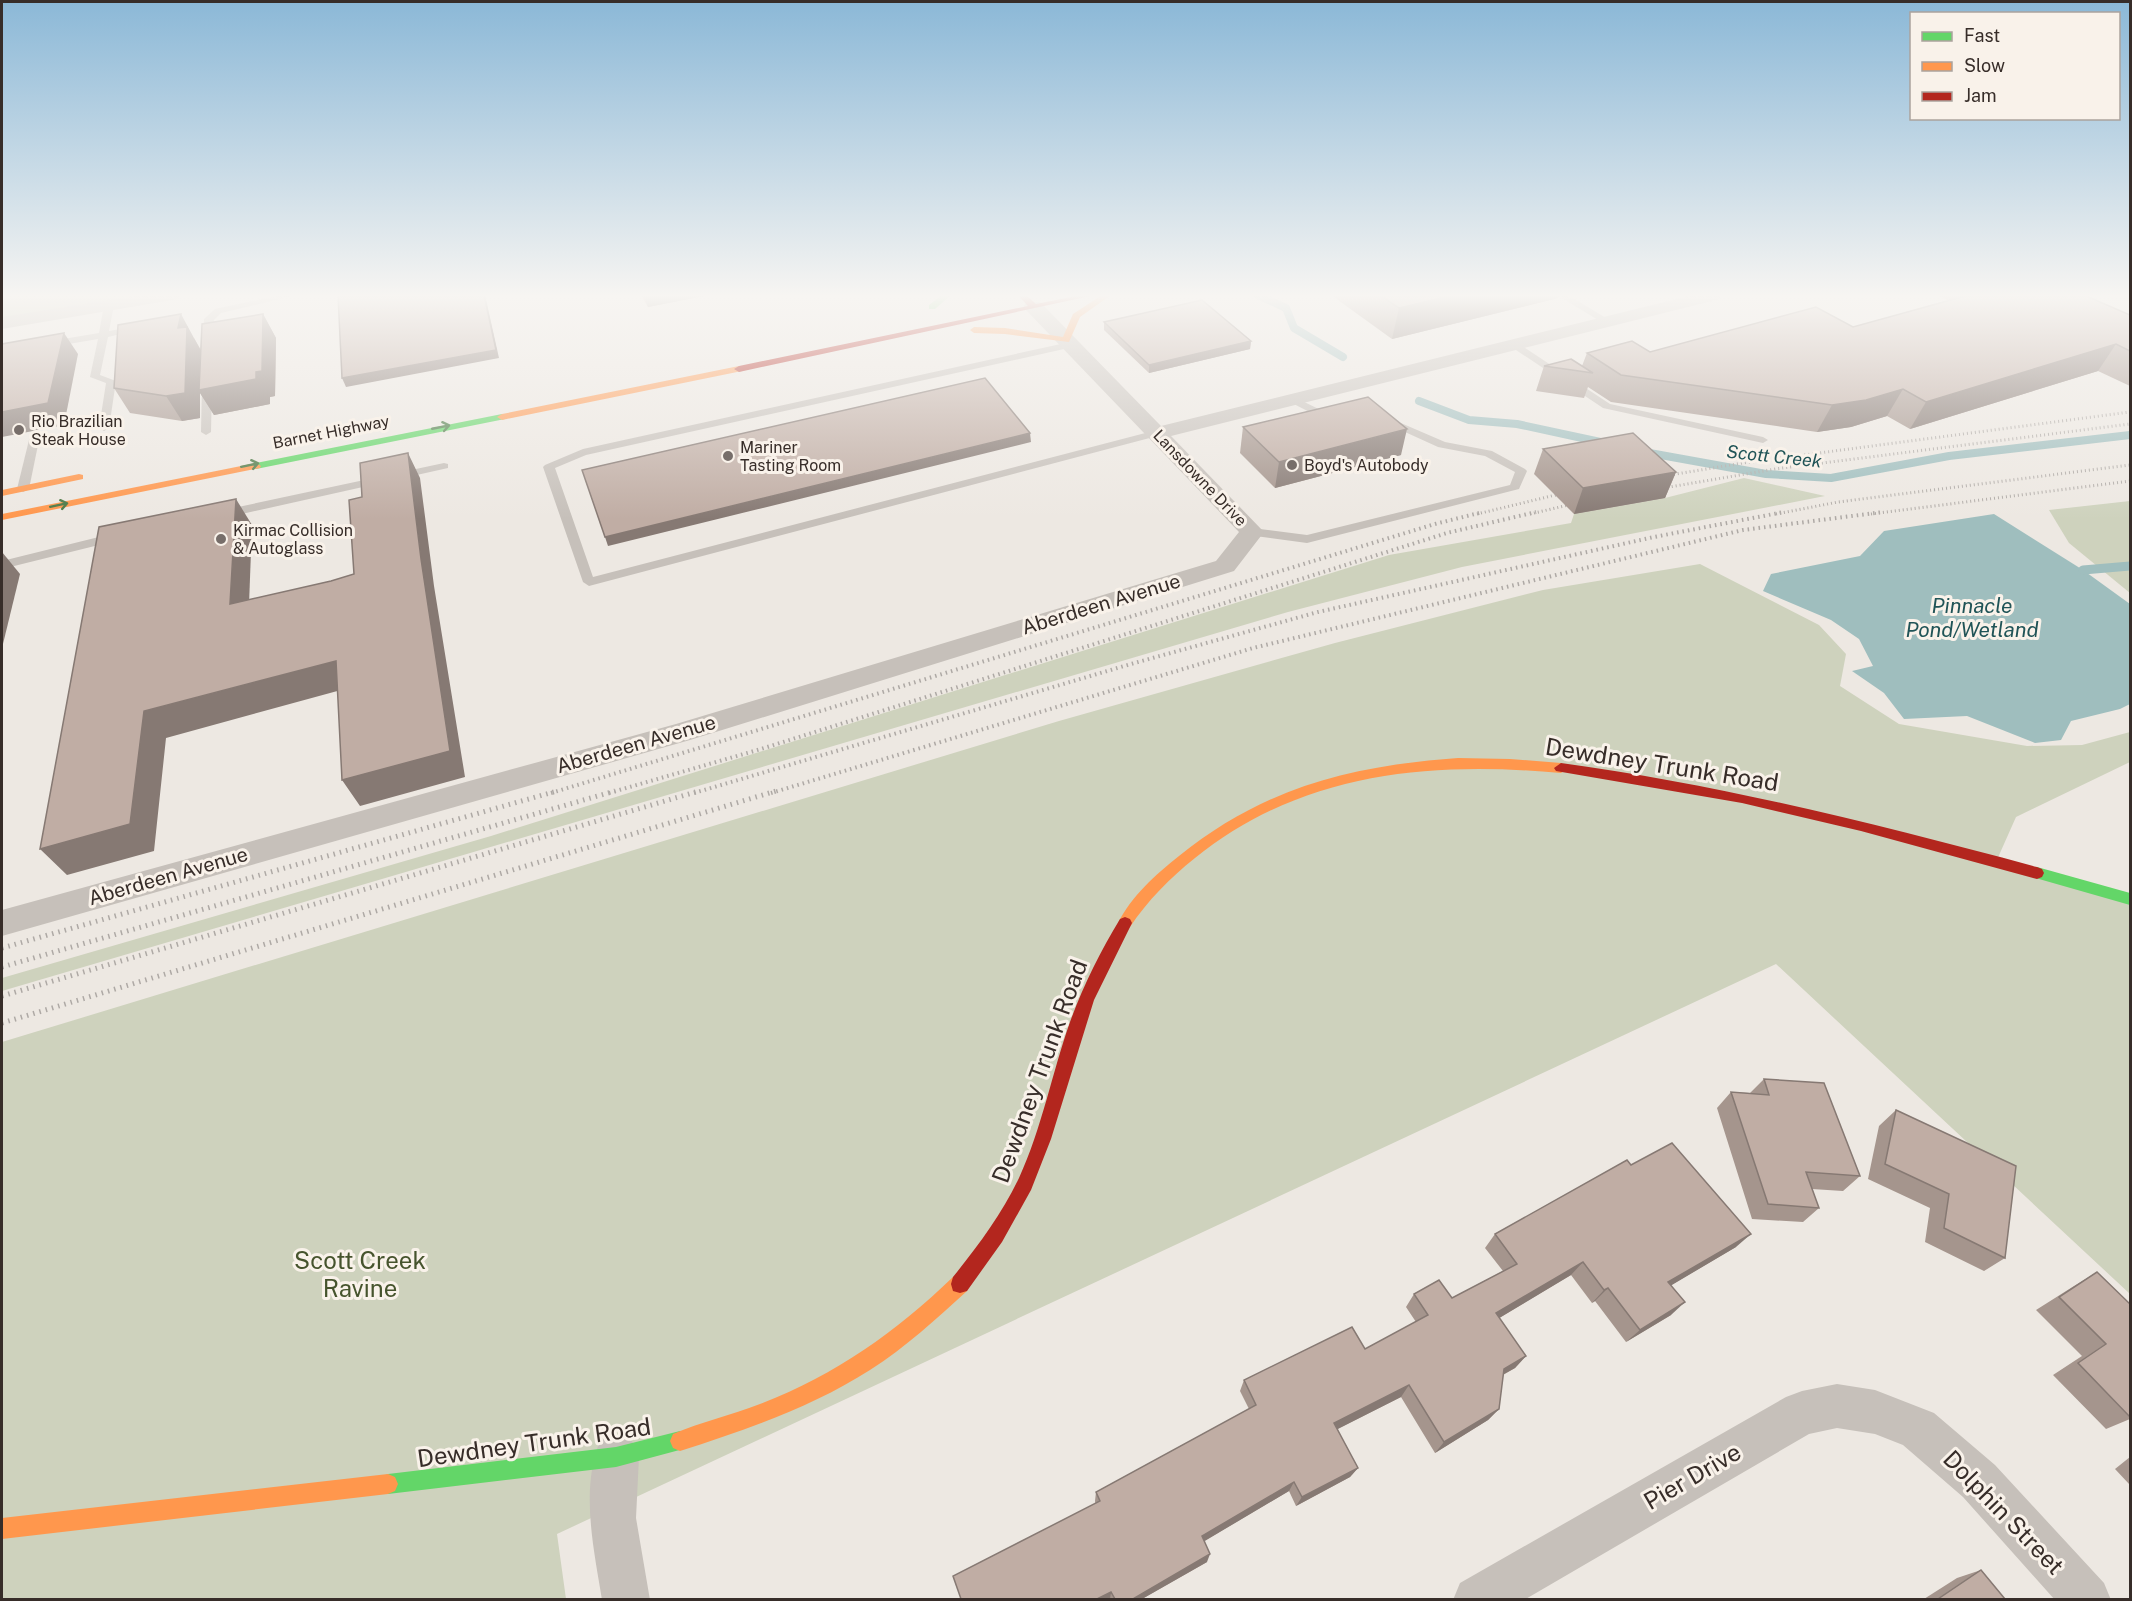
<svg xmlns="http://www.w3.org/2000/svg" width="2132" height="1601" font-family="'Public Sans',sans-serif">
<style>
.green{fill:#ced2bd}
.water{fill:#9fbebe}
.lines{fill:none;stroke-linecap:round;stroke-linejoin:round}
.stream-far1{stroke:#9fbebe;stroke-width:8}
.stream{stroke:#9fbebe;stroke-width:9}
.lane{fill:#c6c0ba;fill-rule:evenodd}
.street{fill:#c6c0ba;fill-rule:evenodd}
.fast{fill:#63d668;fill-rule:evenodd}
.slow{fill:#ff974d;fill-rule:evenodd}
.jam{fill:#b3261e;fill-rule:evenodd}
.rail-far2{stroke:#aea9a5;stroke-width:3;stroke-dasharray:1 3;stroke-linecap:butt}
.rail-far1{stroke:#aea9a5;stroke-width:4;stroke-dasharray:1.5 4;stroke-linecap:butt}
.rail{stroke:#aea9a5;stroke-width:5;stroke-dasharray:1.5 5;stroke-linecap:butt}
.wall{fill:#a5958d}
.shaded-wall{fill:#867973}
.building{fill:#c0ada4;stroke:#867973;stroke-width:1.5}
.oneway{stroke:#4b7945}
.poi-dot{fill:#776e6a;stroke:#f9f2ea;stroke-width:2}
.labels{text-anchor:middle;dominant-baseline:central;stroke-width:6;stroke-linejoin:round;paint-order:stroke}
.far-poi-label{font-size:16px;fill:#372d29;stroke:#f9f2ea;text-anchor:start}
.far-street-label{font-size:16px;fill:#372d29;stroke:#f9f2ea}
.far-water-label{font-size:18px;font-style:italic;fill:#205457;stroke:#f9f2ea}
.street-label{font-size:20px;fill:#372d29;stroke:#f9f2ea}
.water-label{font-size:21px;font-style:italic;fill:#205457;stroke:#f9f2ea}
.near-street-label{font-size:24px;fill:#372d29;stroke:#f9f2ea}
.near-park-label{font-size:24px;fill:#46542d;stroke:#f9f2ea}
</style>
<rect width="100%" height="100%" fill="#ede8e2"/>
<g class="green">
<polygon points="2,295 142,295 2,318"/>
<polygon points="1744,478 1825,496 1462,567 1288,612 2,991 2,978 491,836 1389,555 1571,523 1574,514 1665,498"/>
<polygon points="2130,501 2130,593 2069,543 2049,510"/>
<polygon points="1700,564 1819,625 1846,654 1840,686 1899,724 2027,746 2082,745 2130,732 2130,762 2016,817 1996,862 2130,904 2130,1294 1776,964 557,1534 566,1599 2,1600 2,1042 1059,721 1335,643 1543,590"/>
</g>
<polygon class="water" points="1994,514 2083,570 2130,604 2130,704 2120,709 2071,721 2061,740 2035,743 1967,716 1904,719 1884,693 1852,671 1873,666 1859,639 1831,620 1763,591 1771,574 1860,556 1884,531"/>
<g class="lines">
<g class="stream-far1">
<polyline points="1258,295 1286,308 1294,328 1343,357"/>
<polyline points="1419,401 1469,420 1517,424 1605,443"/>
<polyline points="1644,452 1766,474 1831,478 1949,456 2130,435"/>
</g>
<polyline class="stream" points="2083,570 2130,566"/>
<g class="lane">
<polygon points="281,295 297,295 221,313 214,320 213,342 208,345 203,342 204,319 215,309"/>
<polygon points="1557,295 1568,295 1611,321 1603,323"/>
<polygon points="109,302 114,305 109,331 137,326 142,329 108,337 100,375 116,381 109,428 104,431 99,428 106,383 90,377 98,339 51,347 46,344 51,341 99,333 104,305"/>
<polygon points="1070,342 1073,343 1073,347 586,455 555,468 593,577 1153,431 1161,431 1161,435 589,586 583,582 543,467 545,465 583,449"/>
<polygon points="1510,342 1516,342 1610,404 1763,437 1768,440 1763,443 1603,408 1510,346"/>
<polygon points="207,381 212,384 211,432 206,435 201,432 202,384"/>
<polygon points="1292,396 1335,417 1336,419 1331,422 1327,421 1288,401 1288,397"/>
<polygon points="1387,417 1445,442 1492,451 1525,469 1527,471 1519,489 1307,543 1248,535 1246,532 1252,528 1307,535 1510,485 1515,472 1485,456 1438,447 1383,422 1382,420"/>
<polygon points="34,437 39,440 29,489 23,492 17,489 29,440"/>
<polygon points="444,463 448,464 448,468 224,518 218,514 224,510"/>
<polygon points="115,533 121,537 119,540 2,569 2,561"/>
</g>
<g class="street">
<polygon points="141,295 181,295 178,299 172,300 2,329 2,317"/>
<polygon points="1693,295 1723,295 1720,299 1171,436 1264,532 1234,571 690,740 2,936 2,910 676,724 1216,561 1239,532 1026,310 1024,306 1026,302 1040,302 1161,426"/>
<polygon points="1837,1384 1875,1390 1934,1413 1995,1465 2104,1583 2111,1600 2055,1600 1963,1497 1903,1445 1875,1434 1837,1428 1809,1434 1524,1600 1453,1600 1460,1583 1786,1397 1802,1391"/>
<path d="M616 1434 632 1441 639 1457 636 1518 650 1600H602C594 1549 580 1490 600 1441Z"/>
</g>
<g class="fast">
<polygon points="942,295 951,295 935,309 929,309 929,305"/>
<polygon points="502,414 505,415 505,419 256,469 251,466 256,463"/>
<polygon points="2037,867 2130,893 2130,905 2032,877 2030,873 2032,869"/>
<polygon points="680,1431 687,1434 690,1441 687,1448 616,1467 388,1494 381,1491 378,1484 381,1477 388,1474 616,1447"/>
</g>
<g class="slow">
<polygon points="1102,295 1111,295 1080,317 1069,342 1005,334 974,333 970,330 974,327 1005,328 1063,337 1073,314"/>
<polygon points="739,366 744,369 742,371 502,420 497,417 502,414"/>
<polygon points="256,463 261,466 260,468 2,520 2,514"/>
<polygon points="79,474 83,475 83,479 2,496 2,490"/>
<path d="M1458 758 1510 759 1561 763 1568 768 1561 773C1429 761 1302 772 1195 858 1170 878 1148 900 1130 927L1125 929 1120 927 1118 923C1131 897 1156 874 1179 856 1265 787 1350 766 1458 758Z"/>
<path d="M960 1275 967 1277 969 1284 967 1291C936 1319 906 1347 870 1370 812 1407 746 1430 680 1451L673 1448 670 1441 673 1434C701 1422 731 1415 760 1404 834 1376 896 1332 953 1277Z"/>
<polygon points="388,1474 395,1477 398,1484 395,1491 388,1494 2,1539 2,1518"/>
</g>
<g class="jam">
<polygon points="1018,295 1026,295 1036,304 1081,295 1095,295 739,372 734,369 739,366 1028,306"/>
<path d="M1561 763C1723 785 1880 825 2037 867L2042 869 2044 873 2042 877 2037 879 1861 831 1742 803 1556 771 1554 768Z"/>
<path d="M1125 917 1130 919 1132 923 1094 1000 1051 1139 1031 1190 1002 1242 967 1291 960 1293 953 1291 951 1284 953 1277C978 1246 1002 1214 1019 1178 1042 1128 1052 1073 1070 1022 1083 986 1100 952 1120 919Z"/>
</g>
<g class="rail-far2">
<polyline points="1658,477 1743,463 2130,412"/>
<polyline points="1652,490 1775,469 2130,424"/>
<polyline points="1477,514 1572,491"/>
<polyline points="1530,514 1581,502"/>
<polyline points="1776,514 1838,502 2130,465"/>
<polyline points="1871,514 2130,481"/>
</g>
<g class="rail-far1">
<polyline points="551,793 1435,524 1483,512"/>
<polyline points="609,793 761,749 1447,533 1536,512"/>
<polyline points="694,793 1131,664 1318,612 1654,537 1784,512"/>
<polyline points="771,793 1253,648 1743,530 1883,512"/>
</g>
<g class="rail">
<polyline points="2,948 557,791"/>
<polyline points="2,967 615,791"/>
<polyline points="2,996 699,791"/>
<polyline points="2,1023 776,791"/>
</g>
</g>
<g class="wall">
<polygon points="641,295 709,295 648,307"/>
<polygon points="1331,295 1559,295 1558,298 1392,339"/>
<polygon points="1936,295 2084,295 2130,315 2130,386 2098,371 1910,429 1887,416 1851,427 1817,432 1611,402 1588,387 1584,398 1536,391 1544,366 1582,366 1587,353 1650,352 1853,327 1948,300"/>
<polygon points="263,314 276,338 275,396 270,397 270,404 214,415 200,393 200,418 182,421 130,413 114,388 194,338 201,350"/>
<polygon points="1104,322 1251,341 1250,349 1149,373 1104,330"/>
<polygon points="1243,427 1401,455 1275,488 1240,453"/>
<polygon points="1543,449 1676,472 1665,498 1574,514 1534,474"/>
<polygon points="1764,1079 1860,1176 1843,1191 1812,1189 1819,1208 1803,1222 1752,1219 1717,1108 1731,1092 1750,1093"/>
<polygon points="1896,1110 2005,1258 1984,1271 1925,1242 1930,1208 1868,1179 1879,1126"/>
<polygon points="1631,1165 1736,1247 1671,1285 1671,1315 1626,1342 1595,1301 1592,1303 1571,1275 1499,1318 1526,1356 1515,1368 1503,1375 1499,1409 1488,1420 1435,1453 1401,1397 1337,1429 1358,1468 1350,1477 1296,1506 1289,1491 1204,1541 1207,1562 1142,1599 1110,1599 1095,1501 1096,1492 1249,1409 1240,1391 1244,1380 1365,1349 1416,1322 1406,1307 1414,1294 1452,1298 1503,1271 1485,1248 1495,1234"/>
<polygon points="2097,1272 2130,1304 2130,1419 2106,1429 2053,1375 2082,1356 2036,1310 2074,1286"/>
<polygon points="2130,1457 2130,1485 2115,1469"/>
<polygon points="1981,1570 2005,1599 1924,1599 1957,1578"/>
</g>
<g class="shaded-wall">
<polygon points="484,295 485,295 499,358 346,387 342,378"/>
<polygon points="644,295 709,295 648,307"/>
<polygon points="1454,295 1559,295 1558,298 1392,339 1399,308"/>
<polygon points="181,314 201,351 256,372 263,314 276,338 275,396 270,397 270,404 214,415 200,393 200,418 182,421 166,396"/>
<polygon points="64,333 78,354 64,425 2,437 2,412"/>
<polygon points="1251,341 1250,349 1149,373 1149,365"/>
<polygon points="2116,344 2098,371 1910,429 1926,402"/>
<polygon points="1903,389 1887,416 1851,427 1817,432 1832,405"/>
<polygon points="1407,429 1401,455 1275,488 1279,462"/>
<polygon points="1030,433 1031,442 608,546 605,537"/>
<polygon points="408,453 420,478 434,586 465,777 360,806 342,780 421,559"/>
<polygon points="1676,472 1665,498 1574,514 1583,488"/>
<polygon points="236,499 252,525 248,631 230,604"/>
<polygon points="2,552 20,574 2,648"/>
<polygon points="336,661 352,687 166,738 154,851 67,875 40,849 144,711"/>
<polygon points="1751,1234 1736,1247 1655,1295 1668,1282"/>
<polygon points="1583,1262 1571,1275 1486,1326 1496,1313"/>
<polygon points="1608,1288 1595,1301 1592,1303 1604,1290"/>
<polygon points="1685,1302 1671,1315 1626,1342 1640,1330"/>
<polygon points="1526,1356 1515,1368 1493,1380 1504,1369"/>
<polygon points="1409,1385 1401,1397 1328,1434 1334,1423"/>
<polygon points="1499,1409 1488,1420 1435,1453 1444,1442"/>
<polygon points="1358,1468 1350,1477 1296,1506 1302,1497"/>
<polygon points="1294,1482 1289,1491 1198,1545 1202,1536"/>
<polygon points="1210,1554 1207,1562 1142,1599 1133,1599"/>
<polygon points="1111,1592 1110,1599 1097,1599"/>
</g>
<g class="building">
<polygon points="338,295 484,295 496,350 342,378"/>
<polygon points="1380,295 1454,295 1399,308"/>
<polygon points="1969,295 2084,295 2130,315 2130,351 2116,344 1926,402 1903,389 1866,400 1832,405 1621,375 1587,353 1632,341 1650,352 1816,307 1853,327"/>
<polygon points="1202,300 1251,341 1149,365 1104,322"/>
<polygon points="181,314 178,328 187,327 185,393 166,396 114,388 118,325"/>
<polygon points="263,314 262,371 256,372 256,379 199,390 202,324"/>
<polygon points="64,333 48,403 2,412 2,344"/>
<polygon points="1571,359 1593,373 1544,366"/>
<polygon points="985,378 1030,433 605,537 582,470"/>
<polygon points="1368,397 1407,429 1279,462 1243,427"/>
<polygon points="1633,433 1676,472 1583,488 1543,449"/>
<polygon points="408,453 421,559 450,751 342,780 336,661 144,711 130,824 40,849 99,527 236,499 230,604 331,581 354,574 349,500 362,497 360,463"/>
<polygon points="1764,1079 1824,1083 1860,1176 1806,1172 1819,1208 1768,1204 1731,1092 1769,1095"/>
<polygon points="1896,1110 2016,1166 2005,1258 1944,1228 1949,1194 1885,1164"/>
<polygon points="1672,1143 1751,1234 1668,1282 1685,1302 1640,1330 1608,1288 1604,1290 1583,1262 1496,1313 1526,1356 1504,1369 1499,1409 1444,1442 1409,1385 1334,1423 1358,1468 1302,1497 1294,1482 1202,1536 1210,1554 1133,1599 1115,1599 1111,1592 1097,1599 961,1599 953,1576 1100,1501 1096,1492 1256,1405 1244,1380 1352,1327 1365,1349 1428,1315 1414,1294 1439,1280 1452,1298 1517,1264 1495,1234 1627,1160 1631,1165"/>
<polygon points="2097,1272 2130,1304 2130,1417 2078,1363 2106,1344 2059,1297"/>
<polygon points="1981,1570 2005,1599 1938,1599"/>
</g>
<defs><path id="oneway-shaft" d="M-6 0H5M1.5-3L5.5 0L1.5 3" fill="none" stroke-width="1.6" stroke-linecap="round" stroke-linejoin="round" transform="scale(1.5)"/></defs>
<g class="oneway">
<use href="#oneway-shaft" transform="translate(441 427) rotate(-11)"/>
<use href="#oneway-shaft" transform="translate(250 465) rotate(-12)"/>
<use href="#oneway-shaft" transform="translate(59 505) rotate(-12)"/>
</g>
<linearGradient id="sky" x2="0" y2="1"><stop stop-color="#8bb8d7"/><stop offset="0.57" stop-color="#f7f5f2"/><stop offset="1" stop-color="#f7f5f2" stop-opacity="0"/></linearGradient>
<rect width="2132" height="519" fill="url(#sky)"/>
<g class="poi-dot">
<circle cx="19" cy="430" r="6"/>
<circle cx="728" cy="456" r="6"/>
<circle cx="1292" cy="465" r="6"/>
<circle cx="221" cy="539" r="6"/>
</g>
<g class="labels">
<g class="far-poi-label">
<text x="31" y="421">Rio Brazilian<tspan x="31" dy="18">Steak House</tspan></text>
<text x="740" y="447">Mariner<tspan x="740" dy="18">Tasting Room</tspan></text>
<text x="1304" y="465">Boyd's Autobody</text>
<text x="233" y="530">Kirmac Collision<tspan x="233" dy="18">&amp; Autoglass</tspan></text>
</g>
<g class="far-street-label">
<text transform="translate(331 432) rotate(-11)">Barnet Highway</text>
<text transform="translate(1200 478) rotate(46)">Lansdowne Drive</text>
</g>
<g class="far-water-label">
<text transform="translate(1774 456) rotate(6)">Scott Creek</text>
</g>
<g class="street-label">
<text transform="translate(1101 604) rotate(-17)">Aberdeen Avenue</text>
<text transform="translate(636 744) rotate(-16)">Aberdeen Avenue</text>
<text transform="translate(168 876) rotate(-16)">Aberdeen Avenue</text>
</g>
<g class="water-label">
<text x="1972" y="605">Pinnacle<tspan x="1972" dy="24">Pond/Wetland</tspan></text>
</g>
<g class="near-street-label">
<text transform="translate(1662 764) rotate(9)">Dewdney Trunk Road</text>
<text transform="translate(1039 1071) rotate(-70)">Dewdney Trunk Road</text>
<text transform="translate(534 1442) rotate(-8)">Dewdney Trunk Road</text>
<text transform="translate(1692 1476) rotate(-30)">Pier Drive</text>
<text transform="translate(2004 1512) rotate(46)">Dolphin Street</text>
</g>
<g class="near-park-label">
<text x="360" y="1260">Scott Creek<tspan x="360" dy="28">Ravine</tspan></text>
</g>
</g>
<rect width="2132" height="1601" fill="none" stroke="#372d29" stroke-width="6"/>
<rect x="1910" y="12" width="210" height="108" fill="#f9f2ea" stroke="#aba39d" stroke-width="1.5"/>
<rect x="1922" y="32" width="30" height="9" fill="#63d668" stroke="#aba39d" stroke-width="1.5"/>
<text x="1964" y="42" font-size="18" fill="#372d29">Fast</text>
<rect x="1922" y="62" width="30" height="9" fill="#ff974d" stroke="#aba39d" stroke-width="1.5"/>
<text x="1964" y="72" font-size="18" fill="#372d29">Slow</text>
<rect x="1922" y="92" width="30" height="9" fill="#b3261e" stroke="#aba39d" stroke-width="1.5"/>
<text x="1964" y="102" font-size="18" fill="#372d29">Jam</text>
</svg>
